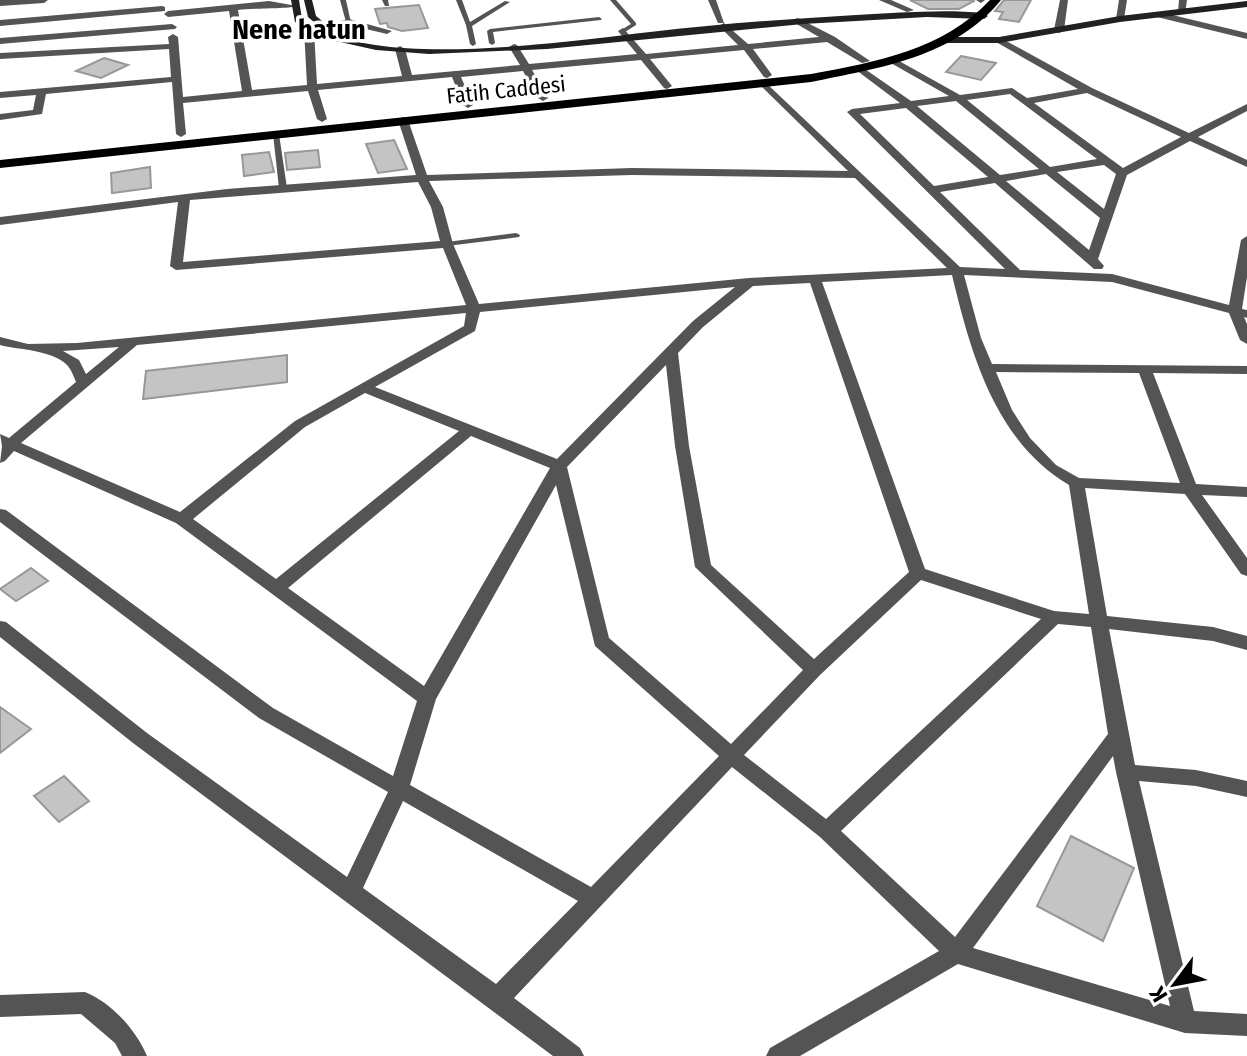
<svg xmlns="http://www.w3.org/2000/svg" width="1247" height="1056" font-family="'Fira Sans Condensed',sans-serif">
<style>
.building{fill:#c4c4c4;stroke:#989898;stroke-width:2}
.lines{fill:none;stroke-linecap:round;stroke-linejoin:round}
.lane{fill:#545454;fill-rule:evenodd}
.street{fill:#545454;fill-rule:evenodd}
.secondary{fill:#212121;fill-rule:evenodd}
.primary{fill:#000;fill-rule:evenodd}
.labels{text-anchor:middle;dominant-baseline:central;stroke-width:7;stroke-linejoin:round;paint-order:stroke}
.far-street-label{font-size:22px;fill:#000;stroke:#fff}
.far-district-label{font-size:28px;font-weight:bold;fill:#000;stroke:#fff}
</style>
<rect width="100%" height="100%" fill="#fff"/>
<g class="building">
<polygon points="910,0 973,0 974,1 959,9 928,9"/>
<polygon points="1004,0 1031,0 1019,22 999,19 1003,12 995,11"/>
<polygon points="419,5 428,28 402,31 388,27 387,23 380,24 375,9"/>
<polygon points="961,56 996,63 981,80 946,72"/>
<polygon points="104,58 128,65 101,78 76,71"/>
<polygon points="394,140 407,169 378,173 366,144"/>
<polygon points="318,150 320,167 287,170 285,153"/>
<polygon points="269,152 274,172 244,176 242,155"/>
<polygon points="150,167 151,188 112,193 111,173"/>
<polygon points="287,355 287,382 143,399 146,371"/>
<polygon points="31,568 48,581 16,601 0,589"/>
<polygon points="0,707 31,729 0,753"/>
<polygon points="64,776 89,801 59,822 34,796"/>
<polygon points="1071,836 1134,868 1103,941 1037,906"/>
</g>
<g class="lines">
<g class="lane">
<polygon points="340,0 346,0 351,23 346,22"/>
<polygon points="382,0 388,0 389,6 385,6"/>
<polygon points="456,0 462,0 470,22 505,1 510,2 472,26 476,44 473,46 470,44 466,25"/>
<polygon points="610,0 616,0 636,23 636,25 625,32 621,32 621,30 631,24"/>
<polygon points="599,17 602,19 601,20 493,32 495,43 492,45 489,43 487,31 490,29"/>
<polygon points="276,132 279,134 287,188 283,190 279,188 273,134"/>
<polygon points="516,233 520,235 519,237 447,246 443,244 447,242"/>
</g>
<g class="street">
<polygon points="0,0 48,0 44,3 0,6"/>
<polygon points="708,0 716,0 724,23 718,23"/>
<polygon points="879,0 891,0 914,10 907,12"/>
<polygon points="976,0 985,0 981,3"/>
<polygon points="1060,0 1068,0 1064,30 1059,33 1054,30"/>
<polygon points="1119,0 1127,0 1124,19 1120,22 1116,19"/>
<polygon points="1179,0 1187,0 1185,14 1178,12"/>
<path d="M269 1 297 6C290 9 251 8 238 10L252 90 307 85 304 29 349 19 392 31 387 34 349 25 314 31 317 84 402 76 395 49 400 46 405 49 412 75 520 65 509 47 514 44 517 45 529 64 637 54 618 31 623 28 646 54 738 45 719 26 724 23 748 44 819 37 795 23V19L798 18 835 37 870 61 862 63 827 42 753 49 772 75 767 78 764 77 744 50 650 59 672 86 667 89 664 88 641 60 532 70 548 98 543 101 538 98 523 71 461 77 473 105 468 108 463 105 452 77 318 90 327 119 322 122 317 119 308 91 183 103 186 134 181 137 176 134 172 82 46 94 42 114 0 120V114L33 110 36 95 0 98V92L171 77 169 49 0 59V53L169 44 168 37 173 34 178 37 183 97 242 91 229 11 168 17 164 14 168 11Z"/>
<polygon points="162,6 165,7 165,11 0,26 0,20"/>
<polygon points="1160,12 1247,33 1247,39 1157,17 1156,15"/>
<polygon points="172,24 177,27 175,29 0,44 0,38"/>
<path d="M999 37 1092 88 1189 133 1247 104V111L1198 137 1247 160V167L1190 141 1127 175 1098 259 1104 266 1102 269H1094L995 183 940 192 1020 270 1112 274 1229 305 1241 240 1247 236V277L1242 309 1247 310V318L1244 317 1247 324V344L1240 340 1229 313 1112 282 964 275 981 338 992 364 1247 366V374L1153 373 1196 484 1247 487V497L1202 495 1247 558V576L1241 574 1185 494 1085 488 1107 616 1213 627 1247 636V650L1213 641 1109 629 1135 765 1196 770 1247 781V797L1196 786 1139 781 1194 1011 1247 1014V1036L1185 1033 958 964 800 1056H766L770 1048 939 951 820 837 732 767 514 998 580 1048 584 1056H553L133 743 0 637V621L6 622 147 733 347 877 388 792 259 718 0 522V509L6 510 273 708 393 776 417 701 176 523 14 451 5 461 0 463 2 446 0 434 9 438 76 382C74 377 71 369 67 365 52 350 20 350 0 345V337L28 344 77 343 466 305 443 248 176 270 170 266 178 202 0 225V217L227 189 416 175 398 120 403 117 408 120 427 175 632 168 848 171 761 86 759 84 764 81 960 267 1005 269 847 112 852 109 900 103 856 70 854 68 859 65 911 101 949 96 889 62V58L892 57 960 95 1012 88 1027 98 1078 89 996 42V38ZM1087 93 1181 137 1123 168 1034 103ZM1010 94 1097 159 1050 167 967 100ZM956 101 1039 169 1000 175 917 106ZM906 108 988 177 934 186 860 114ZM1104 165 1116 174 1104 209 1057 172ZM1046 174 1100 218 1089 250 1006 181ZM632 175 855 178 947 268 749 278 479 304 453 244 443 207 429 181ZM418 182 431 207 440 241 183 262 190 200ZM952 275C971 354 995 441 1069 485L1089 614 1054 611 925 569 822 282ZM810 283 909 572 814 659 711 565 689 446 678 353 703 327 753 286ZM735 287 693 321 557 459 375 387 475 331 480 312ZM466 313 464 326 295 421 180 512 21 443 137 345ZM119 347 86 374 79 360 63 351ZM666 365 675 446 695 567 803 670 731 744 609 638 567 467ZM996 372 1139 373 1180 483 1079 478 1056 465 1030 438 1012 410ZM365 393 459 431 276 579 193 519 305 427ZM471 436 550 468 424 686 288 588ZM556 485 595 646 719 756 591 887 410 785 436 699ZM921 580 1041 619 826 819 744 755 820 675ZM1058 624 1091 627 1108 734 955 937 841 831ZM1113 756 1116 772 1170 1006 973 948ZM403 801 578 901 496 984 363 888Z"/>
<path d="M85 992C112 1003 136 1030 147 1056H122L115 1043 81 1014 0 1017V995Z"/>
</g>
<g class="secondary">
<path d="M291 0H299L302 19 322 29 308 17 304 0H312L316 16 331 28 324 30C393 67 570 41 650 32 718 24 787 19 856 15 899 13 941 9 984 13L988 16 984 19 927 17 803 24 547 49 429 54 376 50 331 40 295 22Z"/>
<polygon points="1247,1 1247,7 1120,22 999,43 942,43 937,40 942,37 999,37 1120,16"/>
</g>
<path class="primary" d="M990 0H1001C955 57 879 68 811 82L0 168V160L811 74C876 62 943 50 990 0Z"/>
</g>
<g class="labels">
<g class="far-street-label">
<text transform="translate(506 90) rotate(-6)">Fatih Caddesi</text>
</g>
<g class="far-district-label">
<text x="299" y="29">Nene hatun</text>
</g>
</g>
<g transform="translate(1175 984) rotate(238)" stroke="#ffffff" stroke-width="6" paint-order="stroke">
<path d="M0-6L14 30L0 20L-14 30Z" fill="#000000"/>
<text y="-12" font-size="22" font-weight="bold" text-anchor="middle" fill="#000000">K</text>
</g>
</svg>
